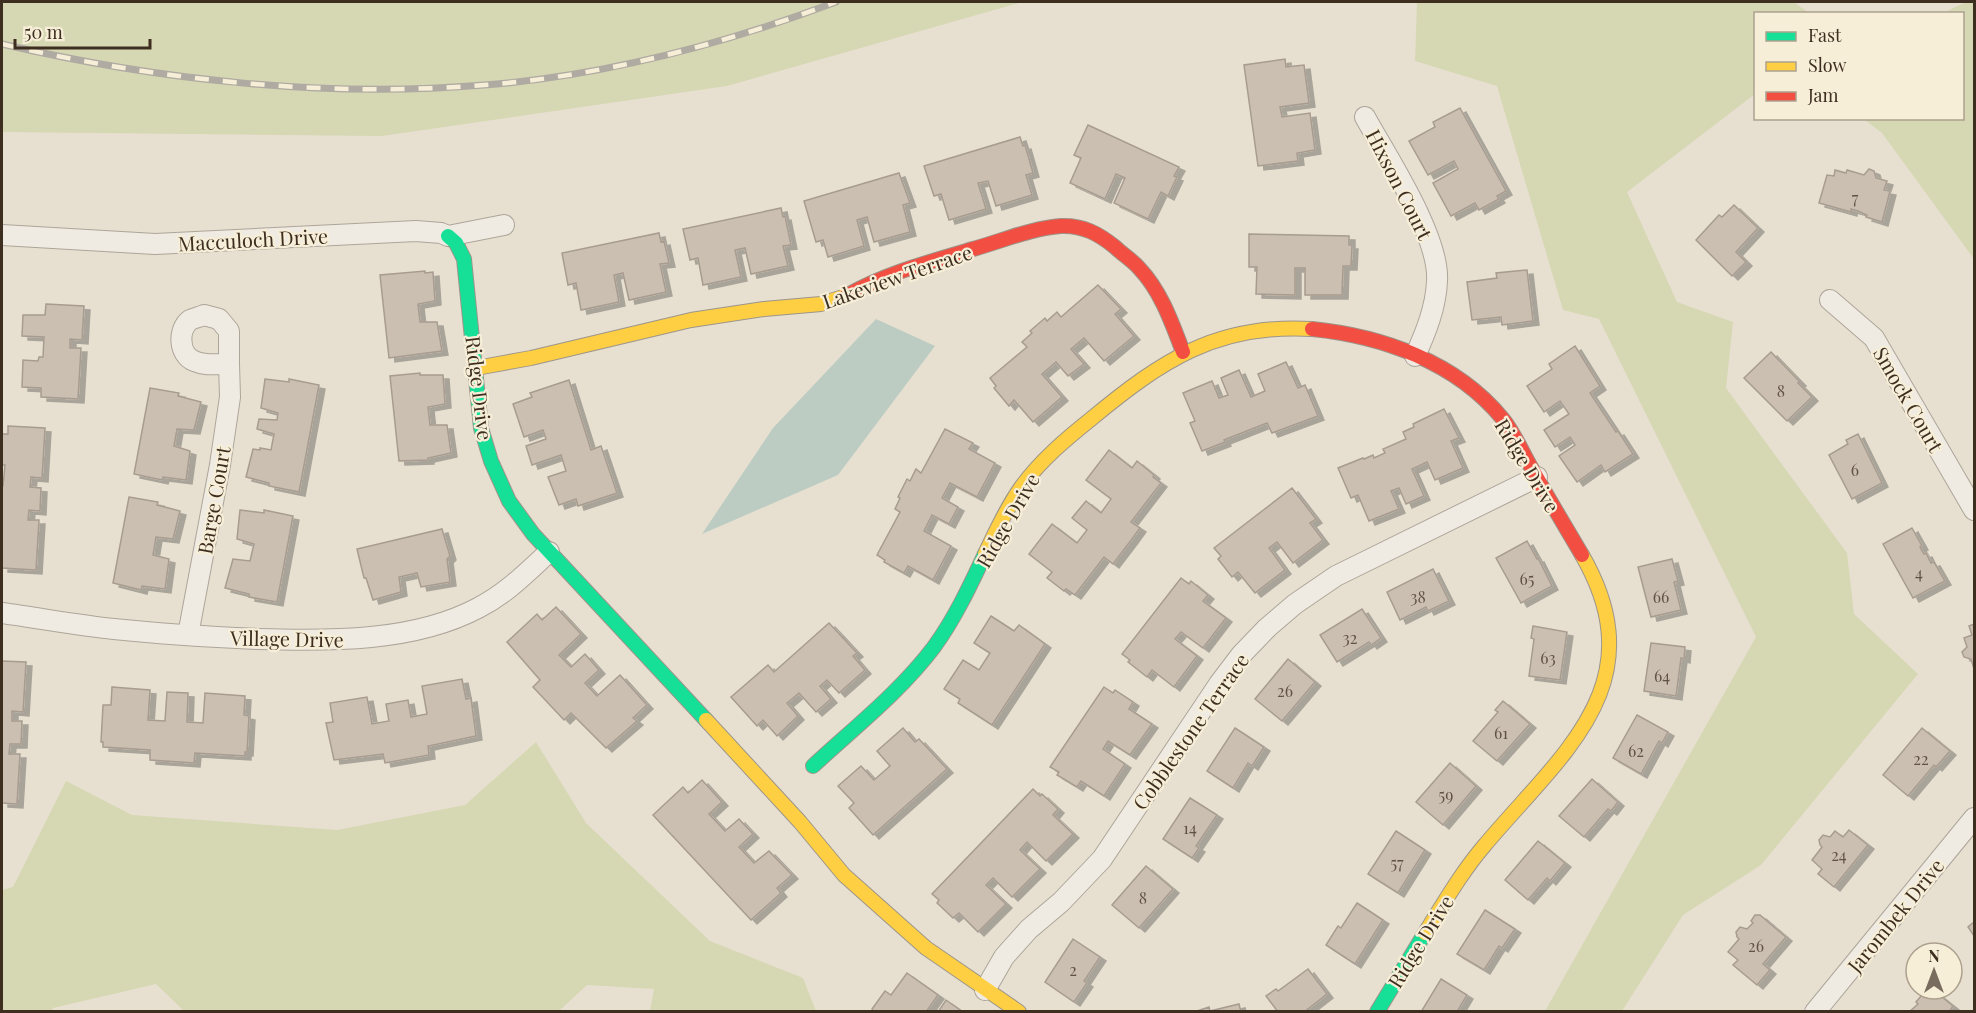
<svg xmlns="http://www.w3.org/2000/svg" width="1976" height="1013" font-family="'Playfair Display',serif">
<style>
.green{fill:#d6d7b3}
.water{fill:#bcccc2}
.building{fill:#cbbfb2;stroke:#a89c90;stroke-width:1.5;filter:url(#shadow)}
.lines{fill:none;stroke-linecap:round;stroke-linejoin:round}
.street-casing{stroke:#ada599;stroke-width:22}
.fast-casing{stroke:#9c958a;stroke-width:16}
.slow-casing{stroke:#9c958a;stroke-width:16}
.jam-casing{stroke:#9c958a;stroke-width:16}
.street{stroke:#efebe3;stroke-width:20}
.fast{stroke:#16e098;stroke-width:14}
.slow{stroke:#ffcf43;stroke-width:14}
.jam{stroke:#f24e42;stroke-width:14}
.rail-casing{stroke:#afaaa2;stroke-width:7}
.rail{stroke:#f7eed8;stroke-width:4.5;stroke-dasharray:14;stroke-linecap:butt}
.labels{text-anchor:middle;dominant-baseline:central;stroke-width:4.5;stroke-linejoin:round;paint-order:stroke}
.number-label{font-size:16px;fill:#605244}
.street-label{font-size:20px;fill:#3d2e20;stroke:#f7eed8}
</style>
<defs>
<filter id="shadow"><feDropShadow dx="6" dy="4" stdDeviation="0" flood-color="#0004"/></filter>
</defs>
<rect width="100%" height="100%" fill="#e7e0d1"/>
<g class="green">
<polygon points="2,2 1022,2 727,86 382,136 2,132"/>
<polygon points="1417,2 1794,2 1809,13 1756,14 1755,94 1627,192 1677,302 1733,322 1726,388 1847,553 1854,614 1918,674 1761,865 1683,915 1622,1011 1545,1011 1756,637 1599,319 1563,310 1497,86 1415,61"/>
<polygon points="1966,2 1974,2 1974,259 1882,133 1864,119 1962,118 1962,14 1943,13"/>
<polygon points="536,742 586,823 710,941 803,978 816,1011 650,1011 654,989 587,985 559,1011 185,1012 156,984 53,1008 52,1011 2,1011 2,890 13,887 66,781 132,815 337,830 465,805"/>
</g>
<polygon class="water" points="876,319 935,346 838,475 702,534 773,428"/>
<g class="building">
<polygon points="1285,59 1286,67 1304,65 1309,103 1280,107 1282,117 1310,113 1315,150 1297,153 1298,161 1258,166 1244,65"/>
<polygon points="1460,108 1506,191 1497,196 1499,199 1479,210 1475,203 1451,216 1433,183 1458,169 1454,161 1428,175 1409,141 1435,127 1433,122"/>
<polygon points="1088,125 1179,167 1174,176 1177,177 1168,196 1161,192 1148,219 1114,203 1125,178 1116,174 1105,199 1070,183 1081,158 1074,155"/>
<polygon points="1020,137 1023,146 1025,145 1033,173 1026,175 1032,195 996,206 988,181 978,183 986,209 949,220 941,194 934,196 924,166"/>
<polygon points="1869,169 1874,171 1876,178 1887,181 1884,190 1890,191 1882,222 1866,217 1867,215 1858,211 1851,209 1851,212 1819,203 1827,175 1834,176 1835,170 1846,173 1847,170 1864,175"/>
<polygon points="899,173 910,203 903,205 910,232 874,242 867,217 857,220 864,246 828,257 823,240 816,242 804,201"/>
<polygon points="1734,205 1758,228 1736,252 1746,262 1732,276 1696,240 1719,215 1722,217"/>
<polygon points="781,208 783,217 785,216 791,245 783,246 788,266 751,274 745,248 735,250 741,277 703,285 698,258 690,260 683,229"/>
<polygon points="659,233 661,242 664,241 669,263 660,264 666,292 629,300 623,273 614,275 619,302 581,310 576,283 568,285 562,253"/>
<polygon points="1249,234 1349,236 1349,245 1352,245 1351,266 1343,266 1342,295 1305,295 1305,268 1295,268 1295,295 1256,294 1257,267 1249,267"/>
<polygon points="1527,270 1533,321 1502,325 1501,317 1472,320 1467,282 1497,278 1496,273"/>
<polygon points="425,271 425,273 433,272 435,301 418,304 420,322 437,322 442,351 389,358 380,275"/>
<polygon points="1098,285 1121,309 1115,314 1134,336 1104,361 1084,338 1071,349 1084,364 1068,376 1056,362 1042,374 1062,397 1033,422 1014,400 1009,406 994,388 996,386 990,378 1027,347 1022,342 1032,333 1030,331 1045,318 1047,321 1057,312 1061,317"/>
<polygon points="46,304 84,306 82,340 70,339 70,348 81,348 78,399 41,397 41,388 22,387 23,360 38,361 39,357 43,357 44,337 22,336 23,315 45,315"/>
<polygon points="1575,346 1600,386 1590,393 1616,432 1618,431 1633,454 1605,472 1601,465 1577,482 1559,456 1575,445 1570,437 1555,447 1544,430 1569,414 1560,401 1544,412 1527,386 1552,369 1549,364"/>
<polygon points="1771,352 1800,382 1798,383 1812,397 1787,421 1744,378"/>
<polygon points="1286,362 1298,388 1305,385 1318,416 1272,433 1267,423 1224,440 1225,442 1202,451 1190,423 1195,421 1183,393 1212,381 1219,398 1228,395 1221,378 1239,370 1251,397 1265,391 1258,374"/>
<polygon points="420,373 420,375 443,375 445,404 428,407 430,425 447,425 451,453 428,458 428,460 399,461 390,376"/>
<polygon points="265,379 289,382 289,379 319,385 299,492 269,486 269,483 246,477 253,449 260,450 260,448 271,450 274,434 257,429 259,419 277,420 278,413 261,408"/>
<polygon points="569,380 591,450 601,446 617,493 578,506 576,499 559,505 553,490 548,477 566,471 561,455 532,465 526,446 546,439 543,430 524,437 513,404 532,397 530,393"/>
<polygon points="150,388 179,393 178,396 201,402 194,430 177,429 174,446 190,451 186,480 163,477 162,480 134,474"/>
<polygon points="1444,409 1459,438 1451,441 1463,468 1435,480 1427,462 1412,469 1424,496 1406,504 1399,488 1391,491 1399,509 1369,521 1358,495 1351,498 1338,468 1363,458 1364,459 1373,455 1374,458 1385,453 1383,449 1406,439 1403,432 1414,427 1413,424"/>
<polygon points="8,426 45,428 42,478 31,477 30,487 41,488 40,511 29,510 28,520 39,520 36,570 2,568 2,486 3,486 5,465 2,465 2,434 8,434"/>
<polygon points="945,429 973,443 969,449 995,463 977,497 950,483 942,498 958,507 949,524 932,515 924,531 951,546 933,580 908,566 904,573 884,562 885,560 877,555 900,512 895,509 900,498 898,497 907,479 910,481 916,469 921,473"/>
<polygon points="1858,434 1882,483 1852,499 1829,455 1848,444 1846,440"/>
<polygon points="1109,450 1132,468 1137,461 1154,475 1153,477 1161,483 1131,522 1140,528 1132,539 1113,564 1104,557 1075,595 1066,589 1064,591 1047,578 1052,572 1029,554 1052,524 1077,543 1087,530 1072,518 1086,501 1101,513 1111,499 1086,480"/>
<polygon points="1292,488 1316,519 1310,523 1323,540 1293,563 1277,542 1269,548 1285,570 1255,593 1238,572 1232,577 1218,559 1221,556 1214,548"/>
<polygon points="129,497 158,502 157,505 180,511 173,539 156,537 153,555 169,559 165,589 142,586 141,590 113,583"/>
<polygon points="240,510 264,513 264,510 293,516 277,602 249,597 249,594 225,588 233,559 250,561 254,544 237,539"/>
<polygon points="1912,528 1922,546 1920,547 1924,554 1926,553 1931,563 1934,562 1945,581 1913,598 1883,544"/>
<polygon points="442,529 450,556 447,559 450,582 421,587 417,573 399,577 401,592 373,600 366,578 364,578 357,549"/>
<polygon points="1527,541 1537,559 1538,558 1552,586 1521,603 1496,558"/>
<polygon points="1672,559 1678,581 1674,582 1681,610 1651,617 1638,567"/>
<polygon points="1433,569 1449,601 1428,611 1426,607 1400,620 1387,592"/>
<polygon points="1181,578 1189,584 1191,581 1208,595 1203,601 1226,618 1203,648 1181,632 1175,639 1197,656 1174,687 1152,670 1147,677 1128,662 1130,660 1122,654"/>
<polygon points="556,607 581,634 559,655 571,667 585,654 599,670 585,683 597,696 620,675 647,705 633,718 637,721 606,748 571,713 564,720 533,687 540,680 507,642 537,614 542,620"/>
<polygon points="1362,609 1381,638 1371,645 1369,642 1337,662 1320,635"/>
<polygon points="991,616 1014,631 1019,625 1045,644 992,725 958,703 960,699 944,689 963,660 979,670 990,653 974,643"/>
<polygon points="829,623 857,653 853,656 865,670 839,693 827,680 820,686 831,699 816,712 799,693 787,703 798,716 777,736 763,720 757,726 731,697 768,665 774,672"/>
<polygon points="1974,624 1974,669 1971,659 1964,657 1962,652 1967,647 1964,638 1972,635 1969,626"/>
<polygon points="1533,626 1567,632 1560,680 1529,676 1534,639 1531,638"/>
<polygon points="1651,643 1685,647 1684,659 1681,658 1676,696 1644,691"/>
<polygon points="1288,659 1315,682 1282,721 1255,699"/>
<polygon points="2,661 26,662 23,712 12,711 12,721 22,721 21,744 10,744 9,754 20,754 17,804 2,803"/>
<polygon points="462,679 466,699 471,698 476,736 428,746 429,755 385,763 383,754 334,760 326,723 333,722 330,703 367,697 372,724 389,721 386,704 408,700 411,717 427,714 422,686"/>
<polygon points="112,687 150,690 148,720 165,721 167,692 188,693 187,722 203,723 205,693 245,696 244,715 249,716 247,752 245,752 245,756 195,753 194,763 150,760 150,750 103,747 103,742 101,742 103,705 111,705"/>
<polygon points="1104,687 1113,693 1115,690 1133,702 1129,709 1152,724 1130,755 1108,741 1103,749 1125,764 1104,796 1081,781 1077,787 1057,775 1059,772 1050,767"/>
<polygon points="1503,701 1530,724 1497,761 1473,741 1498,712 1495,710"/>
<polygon points="1637,715 1668,732 1662,743 1659,741 1641,774 1613,758"/>
<polygon points="903,728 915,742 919,739 947,769 873,835 849,808 854,803 838,786 861,766 874,780 890,766 877,751"/>
<polygon points="1235,728 1264,747 1252,766 1248,763 1233,788 1207,771"/>
<polygon points="1922,728 1950,751 1936,767 1934,765 1908,796 1883,775"/>
<polygon points="1450,763 1476,786 1443,825 1416,802"/>
<polygon points="1592,779 1618,802 1611,811 1608,809 1584,837 1559,816"/>
<polygon points="702,780 722,802 709,814 725,831 739,819 753,834 739,847 754,863 769,851 792,875 777,888 781,893 751,920 653,815 683,787 688,793"/>
<polygon points="1033,789 1040,796 1042,794 1058,809 1053,815 1073,834 1046,861 1027,842 1020,850 1040,869 1012,897 993,878 986,885 1006,904 978,932 959,913 953,918 937,903 939,900 932,894"/>
<polygon points="1190,798 1217,815 1196,846 1199,848 1192,858 1163,839"/>
<polygon points="1849,830 1868,845 1834,887 1818,874 1822,869 1812,860 1822,847 1820,845 1819,840 1823,835 1830,837 1835,831 1843,837"/>
<polygon points="1396,831 1425,850 1398,893 1368,874"/>
<polygon points="1538,841 1565,863 1550,881 1547,878 1528,900 1505,880"/>
<polygon points="1146,866 1173,889 1139,928 1112,905"/>
<polygon points="1357,903 1383,920 1355,964 1326,945 1338,926 1341,928"/>
<polygon points="1485,910 1515,929 1502,948 1499,946 1484,970 1457,954"/>
<polygon points="1755,915 1760,915 1786,937 1763,964 1770,970 1757,985 1733,965 1738,960 1728,952 1739,939 1737,937 1736,932 1740,927 1747,929 1753,923 1751,921"/>
<polygon points="1974,922 1974,936 1968,927"/>
<polygon points="1073,939 1100,957 1084,981 1087,983 1074,1002 1045,982"/>
<polygon points="1308,969 1327,994 1304,1012 1278,1012 1266,996 1276,989 1278,991"/>
<polygon points="907,973 938,995 926,1012 874,1012 872,1009 885,991 891,995"/>
<polygon points="1441,979 1467,995 1457,1012 1421,1012"/>
<polygon points="1927,989 1932,989 1953,1006 1949,1012 1909,1012 1918,1004 1916,1002"/>
<polygon points="946,1000 963,1012 938,1012"/>
<polygon points="1239,1004 1241,1012 1194,1012 1209,1007 1210,1011"/>
</g>
<g class="lines">
<defs>
<g id="street">
<path d="M1365 117C1387 157 1440 237 1437 281 1436 307 1426 332 1415 356"/>
<polyline points="2,235 155,244 416,231 441,233 448,236 504,225"/>
<polyline points="1830,300 1874,338 1974,510"/>
<path d="M204 315 219 319 229 331V364C217 364 205 366 194 361 179 355 177 330 190 320 194 318 200 317 204 315Z"/>
<path d="M2 613C39 618 77 625 114 629 162 634 211 637 259 639 330 641 414 642 478 608 507 593 525 574 549 552"/>
<polyline points="188,635 220,465 230,397 229,364"/>
<polyline points="985,990 1004,957 1029,929 1061,902 1102,859 1219,684 1241,655 1267,628 1295,604 1336,576 1537,477"/>
<polyline points="1815,1012 1974,818"/>
</g>
<g id="fast">
<polyline points="448,236 456,243 464,259 481,428 491,461 509,501 533,534 706,720"/>
<path d="M813 766C854 728 900 692 934 647 955 618 970 586 985 554"/>
<polyline points="1377,1012 1425,933"/>
</g>
<g id="slow">
<polyline points="476,368 531,358 691,320 764,309 821,304 846,296"/>
<path d="M985 554C996 531 1007 507 1022 486 1041 460 1066 439 1091 419 1161 361 1217 323 1312 329"/>
<polyline points="706,720 800,822 844,875 926,948 1019,1012"/>
<path d="M1425 933C1444 903 1461 873 1484 846 1561 754 1657 685 1582 555"/>
</g>
<g id="jam">
<path d="M846 296C886 273 930 262 973 249 1002 241 1032 228 1061 226 1083 225 1099 234 1115 247 1122 254 1132 260 1139 268 1161 291 1172 323 1183 352"/>
<path d="M1312 329C1382 336 1456 362 1502 418 1514 432 1522 452 1532 469 1548 498 1565 526 1582 555"/>
</g>
</defs>
<use href="#street" class="street-casing"/>
<use href="#fast" class="fast-casing"/>
<use href="#slow" class="slow-casing"/>
<use href="#jam" class="jam-casing"/>
<use href="#street" class="street"/>
<use href="#fast" class="fast"/>
<use href="#slow" class="slow"/>
<use href="#jam" class="jam"/>
<defs>
<path id="rail" d="M2 44C157 80 325 98 484 85 604 76 724 44 836 2"/>
</defs>
<use href="#rail" class="rail-casing"/>
<use href="#rail" class="rail"/>
</g>
<g class="labels">
<g class="number-label">
<text x="1855" y="197">7</text>
<text x="1781" y="390">8</text>
<text x="1855" y="469">6</text>
<text x="1919" y="572">4</text>
<text x="1527" y="578">65</text>
<text x="1418" y="596">38</text>
<text x="1661" y="596">66</text>
<text x="1350" y="637">32</text>
<text x="1548" y="657">63</text>
<text x="1662" y="675">64</text>
<text x="1285" y="690">26</text>
<text x="1501" y="732">61</text>
<text x="1636" y="750">62</text>
<text x="1921" y="758">22</text>
<text x="1446" y="794">59</text>
<text x="1190" y="827">14</text>
<text x="1839" y="854">24</text>
<text x="1397" y="862">57</text>
<text x="1143" y="897">8</text>
<text x="1756" y="945">26</text>
<text x="1073" y="969">2</text>
</g>
<g class="street-label">
<text transform="translate(1400 184) rotate(63)">Hixson Court</text>
<text transform="translate(253 239) rotate(-3)">Macculoch Drive</text>
<text transform="translate(897 276) rotate(-19)">Lakeview Terrace</text>
<text transform="translate(480 388) rotate(83)">Ridge Drive</text>
<text transform="translate(1909 399) rotate(60)">Smock Court</text>
<text transform="translate(1528 465) rotate(59)">Ridge Drive</text>
<text transform="translate(213 500) rotate(-80)">Barge Court</text>
<text transform="translate(1007 520) rotate(-60)">Ridge Drive</text>
<text transform="translate(287 638) rotate(1)">Village Drive</text>
<text transform="translate(1190 731) rotate(-55)">Cobblestone Terrace</text>
<text transform="translate(1895 915) rotate(-51)">Jarombek Drive</text>
<text transform="translate(1420 941) rotate(-58)">Ridge Drive</text>
</g>
</g>
<rect width="1976" height="1013" fill="none" stroke="#3d2e20" stroke-width="6"/>
<rect x="1754" y="12" width="210" height="108" fill="#f7eed8" stroke="#ada18e" stroke-width="1.5"/>
<rect x="1766" y="32" width="30" height="9" fill="#16e098" stroke="#ada18e" stroke-width="1.5"/>
<text x="1808" y="42" font-size="18" fill="#3d2e20">Fast</text>
<rect x="1766" y="62" width="30" height="9" fill="#ffcf43" stroke="#ada18e" stroke-width="1.5"/>
<text x="1808" y="72" font-size="18" fill="#3d2e20">Slow</text>
<rect x="1766" y="92" width="30" height="9" fill="#f24e42" stroke="#ada18e" stroke-width="1.5"/>
<text x="1808" y="102" font-size="18" fill="#3d2e20">Jam</text>
<g transform="translate(1934 971)"><circle r="28" fill="#f7eed8" stroke="#ada18e" stroke-width="1.5"/>
<path d="M0-4.5L10 22L0 15L-10 22Z" fill="#786c5e"/>
<text y="-9" font-size="16" font-weight="bold" text-anchor="middle" fill="#3d2e20">N</text>
</g>
<path d="M15 39v9h135v-9" fill="none" stroke="#3d2e20" stroke-width="3"/>
<text x="24" y="39" font-size="18" fill="#3d2e20" stroke="#f7eed8" stroke-width="4.5" paint-order="stroke">50 m</text>
</svg>
